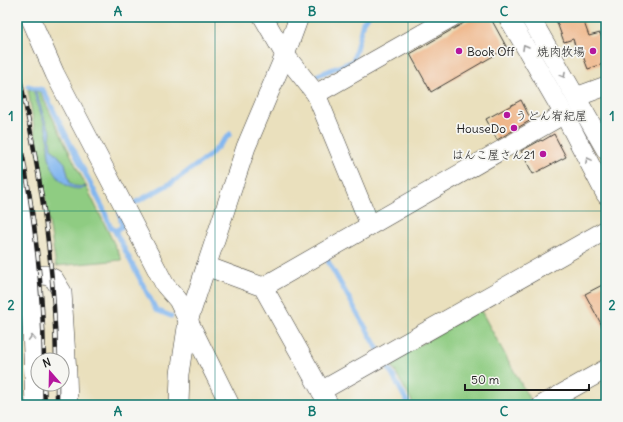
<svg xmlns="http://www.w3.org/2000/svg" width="623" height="422" font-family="Delius,'Klee One',sans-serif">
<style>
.green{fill:#8fcc82;stroke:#56744f}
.water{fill:#81b6ef;stroke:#4e6986}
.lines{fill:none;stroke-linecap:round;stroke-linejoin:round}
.stream{stroke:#81b6ef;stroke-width:5}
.building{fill:#efb78b}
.minor-casing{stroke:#3b3934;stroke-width:20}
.minor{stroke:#fff;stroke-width:19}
.rail-casing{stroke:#1c1c1c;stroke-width:4.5}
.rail{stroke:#f6f6f2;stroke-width:3;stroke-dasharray:9;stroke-linecap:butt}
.oneway{stroke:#999}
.grid{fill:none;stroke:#0f766e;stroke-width:1;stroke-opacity:0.55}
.poi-dot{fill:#b5179e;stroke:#f6f6f2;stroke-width:1.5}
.labels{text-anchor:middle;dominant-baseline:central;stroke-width:3.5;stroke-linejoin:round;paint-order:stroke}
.poi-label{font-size:12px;fill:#1c1c1c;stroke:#f6f6f2;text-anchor:end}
.neatline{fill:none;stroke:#0f766e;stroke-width:1.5}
.grid-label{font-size:13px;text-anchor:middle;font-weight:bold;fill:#0f766e}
</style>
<rect width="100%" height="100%" fill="#f6f6f2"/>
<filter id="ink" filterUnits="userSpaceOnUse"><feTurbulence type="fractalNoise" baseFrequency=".025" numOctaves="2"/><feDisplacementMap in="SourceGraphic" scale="8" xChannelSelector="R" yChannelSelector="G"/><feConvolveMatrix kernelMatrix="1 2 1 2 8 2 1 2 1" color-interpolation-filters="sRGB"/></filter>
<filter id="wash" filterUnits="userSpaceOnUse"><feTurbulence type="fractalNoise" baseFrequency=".012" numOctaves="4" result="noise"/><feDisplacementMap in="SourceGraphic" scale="16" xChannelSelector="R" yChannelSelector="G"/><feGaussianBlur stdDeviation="0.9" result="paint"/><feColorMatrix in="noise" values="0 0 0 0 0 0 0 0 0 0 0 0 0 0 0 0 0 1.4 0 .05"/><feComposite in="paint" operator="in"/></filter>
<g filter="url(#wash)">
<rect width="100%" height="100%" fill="#eae0bd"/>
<g class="green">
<polygon points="28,89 40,92 122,260 56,266"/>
<polygon points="480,309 531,402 525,405 414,405 390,362"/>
</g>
<path class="water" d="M33 89H35L46 123 51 132 50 139 51 148 65 163 70 183 74 186 87 187C67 195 53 175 49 157 47 149 49 141 47 133 43 118 37 104 33 89Z"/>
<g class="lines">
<g class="stream">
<polyline points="318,75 353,61 363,22 368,17"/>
<polyline points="28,86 43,90 103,208 110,226 115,231 156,310 171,316"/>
<polyline points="129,206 173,182 209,156 230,134"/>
<polyline points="115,231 122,227 120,214"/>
<polyline points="325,256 380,353"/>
<polyline points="384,360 409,405"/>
</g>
</g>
<g id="blocks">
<g class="building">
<polygon points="474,17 490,17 507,48 431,92 410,54"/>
<polygon points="555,17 582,17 589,36 600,33 606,50 606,63 588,69 581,51 577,52 573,39 564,42"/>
<polygon points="521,100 531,120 497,140 486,119"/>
<polygon points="554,134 566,157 533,174 521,151 541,140 542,141"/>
<polygon points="606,283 606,333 585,294"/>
</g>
</g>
</g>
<g filter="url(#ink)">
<use href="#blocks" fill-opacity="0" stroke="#3b3934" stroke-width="1"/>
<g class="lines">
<defs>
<g id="minor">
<polyline points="30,17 55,74 165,285 178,300 230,405"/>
<polyline points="263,17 285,55 316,94 370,225"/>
<polyline points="508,17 564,114 606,195"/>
<polyline points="530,17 606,150"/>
<polyline points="316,94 452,17"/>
<polyline points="576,97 606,86"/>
<polyline points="17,179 30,277 35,405"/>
<polyline points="206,266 263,287 329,405"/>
<polyline points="18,277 46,275 54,279 62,292 67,374 68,405"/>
<polyline points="263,287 564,114"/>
<polyline points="321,391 606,230"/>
<polyline points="179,405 180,374 188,321 246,147 285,55 299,17"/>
<polyline points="542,405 606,369"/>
</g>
</defs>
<use href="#minor" class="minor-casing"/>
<use href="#minor" class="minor"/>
<defs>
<g id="rail">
<path d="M17 64C38 162 55 259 56 360"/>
<path d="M17 127C33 203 43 282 44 360"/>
<polyline points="44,384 45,405"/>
<polyline points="57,384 57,405"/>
</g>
</defs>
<use href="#rail" class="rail-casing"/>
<use href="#rail" class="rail"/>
</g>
<defs><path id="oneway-chevron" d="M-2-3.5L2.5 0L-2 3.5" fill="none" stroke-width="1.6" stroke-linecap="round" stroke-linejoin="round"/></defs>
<g class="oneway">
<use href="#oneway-chevron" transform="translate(525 47) rotate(-120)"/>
<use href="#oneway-chevron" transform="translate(563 75) rotate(60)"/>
<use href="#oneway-chevron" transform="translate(588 160) rotate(-118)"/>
<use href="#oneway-chevron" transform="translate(32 338) rotate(-92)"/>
</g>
</g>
<path class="grid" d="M215 17V405M408 17V405M17 211H606"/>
<g class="poi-dot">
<circle cx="459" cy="51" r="4"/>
<circle cx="593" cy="51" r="4"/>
<circle cx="507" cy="115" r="4"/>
<circle cx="514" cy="128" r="4"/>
<circle cx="543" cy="154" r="4"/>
</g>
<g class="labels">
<g class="poi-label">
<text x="467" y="51" text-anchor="start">Book Off</text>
<text x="585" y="51">焼肉牧場</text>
<text x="515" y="115" text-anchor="start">うどん宥紀屋</text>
<text x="506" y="128">HouseDo</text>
<text x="535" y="154">はんこ屋さん21</text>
</g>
</g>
<rect width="623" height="422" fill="none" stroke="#f6f6f2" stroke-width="44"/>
<g transform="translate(50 372) rotate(340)"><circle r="19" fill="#f6f6f2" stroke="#9f9f9c"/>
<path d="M0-3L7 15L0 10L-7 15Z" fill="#b5179e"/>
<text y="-6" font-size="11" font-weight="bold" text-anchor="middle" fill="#1c1c1c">N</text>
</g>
<path d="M465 384v6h124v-6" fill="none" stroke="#1c1c1c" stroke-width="2"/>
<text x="471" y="384" font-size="12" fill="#1c1c1c" stroke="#f6f6f2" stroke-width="3" paint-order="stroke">50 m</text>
<rect x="22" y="22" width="579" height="378" class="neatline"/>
<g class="grid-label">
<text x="118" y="16">A</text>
<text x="312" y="16">B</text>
<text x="504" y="16">C</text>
<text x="11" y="121">1</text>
<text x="612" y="121">1</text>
<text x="11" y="310">2</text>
<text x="612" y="310">2</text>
<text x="118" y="416">A</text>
<text x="312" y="416">B</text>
<text x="504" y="416">C</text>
</g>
</svg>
